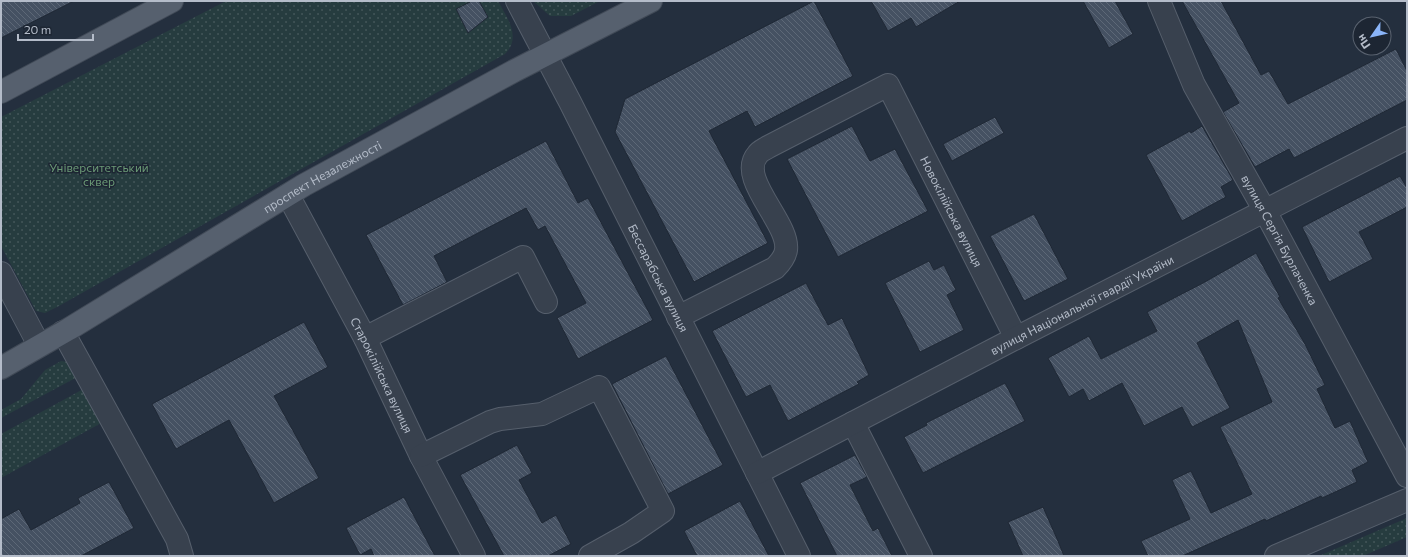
<svg xmlns="http://www.w3.org/2000/svg" width="1408" height="557" font-family="Commissioner,sans-serif">
<style>
.grass{fill:url(#grass-dots)}
.building{fill:url(#building-back-hatch);stroke:#1f2835}
.lines{fill:none;stroke-linecap:round;stroke-linejoin:round}
.minor-casing{stroke:#565f6c;stroke-width:24}
.major-casing{stroke:#414a57;stroke-width:24}
.minor{stroke:#38414e;stroke-width:22}
.major{stroke:#56606e;stroke-width:22}
.labels{text-anchor:middle;dominant-baseline:central;stroke-width:3;stroke-linejoin:round;paint-order:stroke}
.park-label{font-size:12px;fill:#6b9a76;stroke:#1d2633}
.street-label{font-size:12px;fill:#b4bcc9;stroke:#1d2633}
</style>
<defs>
<pattern id="grass-dots" width="8" height="8" patternUnits="userSpaceOnUse"><rect width="8" height="8" fill="#263c3f"/><path d="M2 2h.1M6 6h.1" fill="none" stroke="#435659" stroke-width="1.8" stroke-linecap="round"/></pattern>
<pattern id="building-back-hatch" width="6" height="6" patternUnits="userSpaceOnUse"><rect width="6" height="6" fill="#455162"/><path d="M-1 5l2 2M0 0l6 6M5-1l2 2" fill="none" stroke="#5d6877"/></pattern>
</defs>
<rect width="100%" height="100%" fill="#242f3e"/>
<g class="grass">
<path d="M226 1H498C507 18 522 37 505 54L59 306 45 313 36 311 1 246V117Z"/>
<polygon points="533,1 600,1 571,16 550,16"/>
<polygon points="61,361 69,362 81,375 1,418 1,410 21,399 45,370"/>
<polygon points="87,387 105,421 1,478 1,434"/>
<polygon points="1407,518 1407,537 1363,556 1319,556"/>
</g>
<g class="building">
<polygon points="1,1 74,1 1,38"/>
<polygon points="472,1 479,1 488,17 468,33 456,9"/>
<polygon points="814,1 853,76 755,127 747,111 709,131 768,243 694,282 615,132 625,99"/>
<polygon points="871,1 960,1 916,27 911,18 888,31"/>
<polygon points="1083,1 1115,1 1133,34 1109,48"/>
<polygon points="1182,1 1221,1 1261,75 1269,71 1288,104 1396,49 1407,71 1407,100 1294,158 1289,149 1255,167 1223,112 1239,103"/>
<polygon points="995,117 1004,133 952,161 943,144"/>
<polygon points="852,126 870,161 895,149 928,211 838,257 787,159"/>
<polygon points="1202,126 1233,180 1221,187 1226,197 1182,221 1146,155 1190,131 1191,133"/>
<polygon points="546,141 578,203 588,198 653,320 578,359 557,318 586,303 545,226 538,230 526,208 434,256 447,282 403,305 366,235"/>
<polygon points="1400,176 1407,188 1407,207 1359,232 1373,259 1329,282 1302,227"/>
<polygon points="1034,214 1068,279 1024,301 990,236"/>
<polygon points="1256,253 1280,297 1278,298 1305,344 1325,385 1317,389 1335,428 1350,421 1368,462 1352,470 1357,482 1322,498 1321,496 1266,521 1265,519 1182,556 1148,556 1141,541 1190,519 1172,480 1191,471 1211,513 1252,494 1220,427 1272,402 1238,320 1197,343 1230,408 1192,427 1182,407 1144,426 1122,383 1089,401 1083,389 1069,397 1048,358 1089,336 1101,359 1157,331 1147,312 1203,283"/>
<polygon points="929,261 934,270 944,265 956,290 947,295 964,330 920,352 885,283"/>
<polygon points="806,283 828,325 842,318 869,375 857,382 859,384 788,421 770,385 746,397 712,331"/>
<polygon points="304,322 328,367 274,396 319,478 274,503 229,420 176,449 152,404"/>
<polygon points="666,356 723,465 668,494 612,384"/>
<polygon points="1005,383 1025,421 923,473 904,437 927,425 926,423"/>
<polygon points="517,445 532,473 519,480 542,523 556,515 571,544 548,556 504,556 460,475"/>
<polygon points="855,455 867,477 850,485 873,531 878,528 892,556 837,556 800,483"/>
<polygon points="109,482 134,528 81,556 1,556 1,519 19,509 31,530 80,503 78,498"/>
<polygon points="404,497 435,556 374,556 371,549 360,555 346,528"/>
<polygon points="740,501 769,556 697,556 684,531"/>
<polygon points="1043,507 1058,541 1064,556 1023,556 1008,522"/>
</g>
<g class="lines">
<defs>
<g id="minor">
<path id="s1" d="M517 1 570 102 799 556"/>
<path id="s2" d="M1159 1 1194 85 1265 211 1407 476"/>
<path id="s3" d="M288 195 365 338 421 456 474 556"/>
<polyline points="1,273 39,345"/>
<path id="s4" d="M678 317 775 268C780 263 785 257 786 250 790 223 736 178 758 154 760 151 765 149 768 147L888 85 1016 338"/>
<polyline points="63,332 177,539 182,556"/>
<polyline points="365,338 523,257 546,302"/>
<polyline points="853,423 921,556"/>
<polyline points="421,456 490,422 500,419 542,414 599,387 663,511 631,533 590,556"/>
<path id="s5" d="M757 473 1016 338 1407 138"/>
<polyline points="1276,556 1407,500"/>
</g>
<g id="major">
<polyline points="1,92 172,1"/>
<path id="s6" d="M1 368 69 329 304 185 514 71 651 1"/>
</g>
</defs>
<use href="#minor" class="minor-casing"/>
<use href="#major" class="major-casing"/>
<use href="#minor" class="minor"/>
<use href="#major" class="major"/>
</g>
<g class="labels">
<g class="park-label">
<text x="99" y="167">Університетський<tspan x="99" dy="14">сквер</tspan></text>
</g>
<g class="street-label">
<text stroke="none"><textPath href="#s6" startOffset="374">проспект Незалежності</textPath></text>
<text stroke="none"><textPath href="#s4" startOffset="524">Новокілійська вулиця</textPath></text>
<text stroke="none"><textPath href="#s2" startOffset="268">вулиця Сергія Бурлаченка</textPath></text>
<text stroke="none"><textPath href="#s1" startOffset="311">Бессарабська вулиця</textPath></text>
<text stroke="none"><textPath href="#s5" startOffset="366">вулиця Національної гвардії України</textPath></text>
<text stroke="none"><textPath href="#s3" startOffset="203">Старокілійська вулиця</textPath></text>
</g>
</g>
<rect width="1408" height="557" fill="none" stroke="#b4bcc9" stroke-width="4"/>
<g transform="translate(1372 36) rotate(236)"><circle r="19" fill="#1d2633" stroke="#59626f"/>
<path d="M0-3L7 15L0 10L-7 15Z" fill="#8ab4f8"/>
<text y="-6" font-size="11" font-weight="bold" text-anchor="middle" fill="#b4bcc9">Пн</text>
</g>
<path d="M18 34v6h75v-6" fill="none" stroke="#b4bcc9" stroke-width="2"/>
<text x="24" y="34" font-size="12" fill="#b4bcc9" stroke="#1d2633" stroke-width="3" paint-order="stroke">20 m</text>
</svg>
